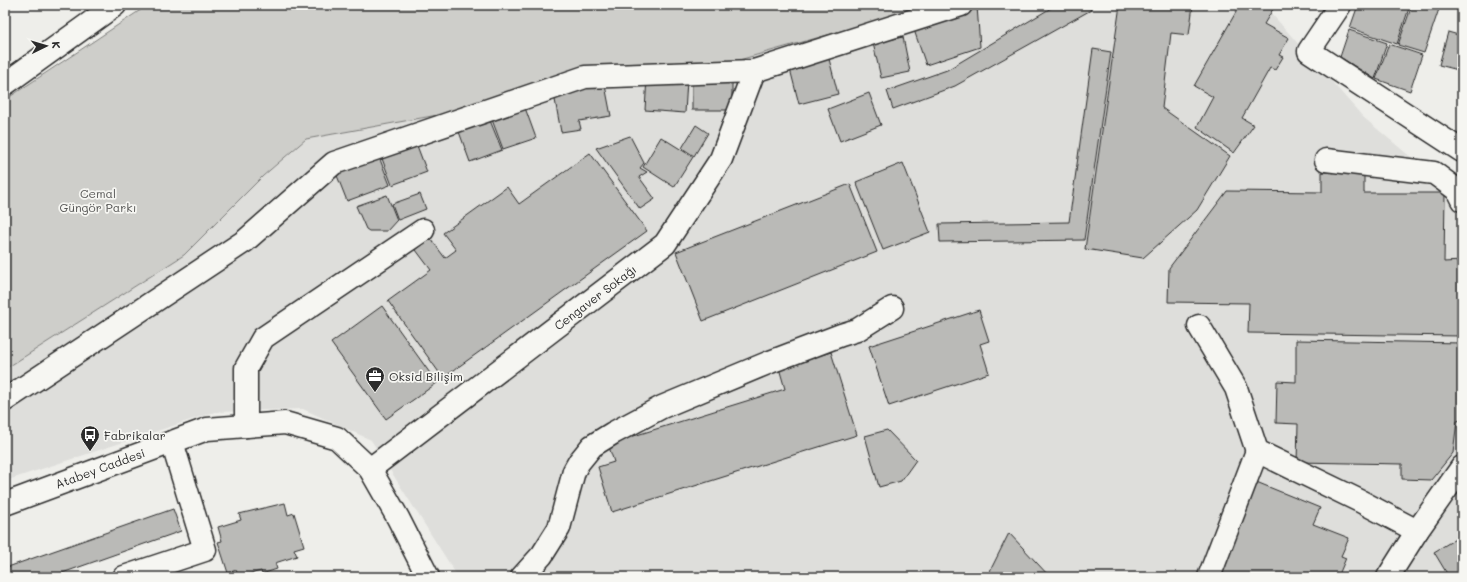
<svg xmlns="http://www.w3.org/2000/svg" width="1467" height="582" font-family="Mali,sans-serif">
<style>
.built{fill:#dededb}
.green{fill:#cececa;stroke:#7c7c7a}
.building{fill:#babab7;stroke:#2b2b2b}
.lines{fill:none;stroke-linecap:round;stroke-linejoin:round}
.minor-casing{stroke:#2b2b2b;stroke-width:25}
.major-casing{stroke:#2b2b2b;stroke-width:25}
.minor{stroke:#f6f6f2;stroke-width:22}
.major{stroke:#f6f6f2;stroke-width:22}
.labels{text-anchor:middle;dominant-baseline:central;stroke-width:3.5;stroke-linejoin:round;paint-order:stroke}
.park-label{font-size:12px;fill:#545453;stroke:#f6f6f2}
.street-label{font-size:12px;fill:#2b2b2b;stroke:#f6f6f2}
.poi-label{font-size:12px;fill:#2b2b2b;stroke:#f6f6f2;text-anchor:start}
</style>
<rect width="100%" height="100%" fill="#eeeeea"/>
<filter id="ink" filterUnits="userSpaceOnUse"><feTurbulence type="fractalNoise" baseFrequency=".025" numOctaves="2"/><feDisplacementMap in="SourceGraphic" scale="8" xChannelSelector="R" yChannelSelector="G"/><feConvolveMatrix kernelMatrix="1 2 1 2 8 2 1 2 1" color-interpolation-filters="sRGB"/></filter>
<g filter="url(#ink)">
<polygon class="built" points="933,5 1264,5 1363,117 1462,200 1462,577 458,577 371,440 303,409 215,412 5,481 5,369 184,255 263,176 306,139 739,60"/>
<polygon class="green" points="148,5 933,5 739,60 306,139 263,176 184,255 5,369 5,100"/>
<g class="building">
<polygon points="1056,5 1088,5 1091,10 955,86 893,109 887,91 947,70"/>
<polygon points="1120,5 1193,5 1189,35 1171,33 1162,108 1230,156 1197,210 1143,258 1085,249"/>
<polygon points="1240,5 1266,5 1273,9 1264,24 1289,38 1279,55 1283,57 1275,70 1270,68 1242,118 1254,125 1234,153 1197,127 1213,97 1194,86"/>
<polygon points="1358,5 1410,5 1397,44 1350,28"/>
<polygon points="1412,5 1436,5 1440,6 1424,53 1398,45"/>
<polygon points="977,6 980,47 926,65 913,27"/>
<polygon points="1349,30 1387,43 1375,79 1340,57"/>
<polygon points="1448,32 1462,36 1462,71 1439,65"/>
<polygon points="903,37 910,72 881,78 873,43"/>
<polygon points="1389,44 1422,55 1410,91 1376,79"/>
<polygon points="1093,49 1111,52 1084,240 940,242 939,224 1069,222"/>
<polygon points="829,59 838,94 799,104 790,69"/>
<polygon points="647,77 687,80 685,113 645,110"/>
<rect x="692" y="78" width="40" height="32"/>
<polygon points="604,80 611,116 579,121 581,129 561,132 553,89"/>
<polygon points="869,93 881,125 840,141 828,109"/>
<polygon points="524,105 536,138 503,149 491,117"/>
<polygon points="489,118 502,150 470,162 458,129"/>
<polygon points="696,125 708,133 694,156 682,148"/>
<polygon points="630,136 644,163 640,168 647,172 639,177 655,199 640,209 596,148"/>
<polygon points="661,137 693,157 674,187 643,167"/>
<polygon points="416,143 427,172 392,185 381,156"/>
<polygon points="590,153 647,231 443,378 388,301 431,270 416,250 431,239 445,258 456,250 443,233 507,187 519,204"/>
<polygon points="379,157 390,185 347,201 336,173"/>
<polygon points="903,163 930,232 883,250 856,182"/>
<polygon points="1322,172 1364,173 1364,193 1445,193 1444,262 1462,261 1462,336 1248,333 1249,303 1168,302 1169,268 1227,191 1322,192"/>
<polygon points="850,184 877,252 703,321 676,252"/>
<polygon points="420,194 426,209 398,220 392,204"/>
<polygon points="387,195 397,220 387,231 369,231 366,229 356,206"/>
<polygon points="382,306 437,383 386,419 331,343"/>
<polygon points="979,310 989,341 980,344 989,373 889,406 869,346"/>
<polygon points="1296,340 1462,343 1462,420 1457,421 1453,453 1431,480 1402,479 1402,464 1297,462 1298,424 1276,423 1277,381 1296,382"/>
<polygon points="831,352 857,435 612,512 598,467 614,462 608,444 785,389 779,368"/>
<polygon points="887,430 916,460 901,481 879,487 865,436"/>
<polygon points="1254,481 1320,508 1313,524 1349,538 1341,556 1346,558 1338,577 1216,577"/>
<polygon points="285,503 288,515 294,513 304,546 294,549 297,556 275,563 277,569 262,574 261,571 239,577 236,570 228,573 218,542 222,541 218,527 241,520 239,514"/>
<polygon points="173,509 181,531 51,577 5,577 5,568"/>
<polygon points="1009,533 1050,577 987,577"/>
<polygon points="1462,535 1462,577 1449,577 1434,552"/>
</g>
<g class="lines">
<defs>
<g id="minor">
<polyline points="1340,5 1309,51 1462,151"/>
<polyline points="5,84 115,5"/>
<polyline points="1326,160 1434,173 1457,190 1462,200"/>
<polyline points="1199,326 1236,388 1257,451 1360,501 1417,531"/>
<polyline points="5,400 245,241 334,163 585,77 754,71 961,5"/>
<polyline points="246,426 246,368 263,338 423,230"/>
<polyline points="370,469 665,244 721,159 754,71"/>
<polyline points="124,577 205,550 172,442"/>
<polyline points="522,577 542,555 559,528 574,471 579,462 592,446 613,433 662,407 770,362 841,335 857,330 892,308"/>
<polyline points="1209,577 1257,451"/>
<polyline points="1388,577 1417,531 1462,467"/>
</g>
<polyline id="major" points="5,504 207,429 285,423 337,438 370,469 398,518 428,577"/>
</defs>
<use href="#minor" class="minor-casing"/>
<use href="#major" class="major-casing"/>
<use href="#minor" class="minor"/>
<use href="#major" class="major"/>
</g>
</g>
<defs>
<symbol id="office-pin" viewBox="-11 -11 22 30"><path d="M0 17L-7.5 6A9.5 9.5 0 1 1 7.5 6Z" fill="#2b2b2b" stroke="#f6f6f2"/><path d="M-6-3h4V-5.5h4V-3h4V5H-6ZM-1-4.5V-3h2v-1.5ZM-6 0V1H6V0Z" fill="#fff"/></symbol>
<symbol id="bus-pin" viewBox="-11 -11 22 30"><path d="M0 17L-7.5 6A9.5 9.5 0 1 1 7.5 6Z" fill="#2b2b2b" stroke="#f6f6f2"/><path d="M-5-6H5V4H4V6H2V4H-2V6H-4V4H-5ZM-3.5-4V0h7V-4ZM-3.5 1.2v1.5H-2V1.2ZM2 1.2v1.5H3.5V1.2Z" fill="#fff"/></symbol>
</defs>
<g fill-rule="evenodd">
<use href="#office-pin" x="364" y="365" width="22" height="30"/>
<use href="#bus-pin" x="79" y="424" width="22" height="30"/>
</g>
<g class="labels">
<g class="park-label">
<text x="98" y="193">Cemal<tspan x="98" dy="14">Güngör Parkı</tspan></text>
</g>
<g class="street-label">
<text transform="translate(595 297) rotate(-37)">Cengaver Sokağı</text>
<text transform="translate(100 468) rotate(-20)">Atabey Caddesi</text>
</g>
<g class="poi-label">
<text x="389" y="376">Oksid Bilişim</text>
<text x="104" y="435">Fabrikalar</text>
</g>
</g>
<rect width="1467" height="582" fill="none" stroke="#f6f6f2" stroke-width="20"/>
<rect x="10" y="10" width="1447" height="562" fill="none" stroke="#2b2b2b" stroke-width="1.5" filter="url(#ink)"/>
<g transform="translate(46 46) rotate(85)" stroke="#f6f6f2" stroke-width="3" paint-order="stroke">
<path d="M0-3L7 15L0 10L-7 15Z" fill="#2b2b2b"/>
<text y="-6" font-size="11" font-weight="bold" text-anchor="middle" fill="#2b2b2b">K</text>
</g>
</svg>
